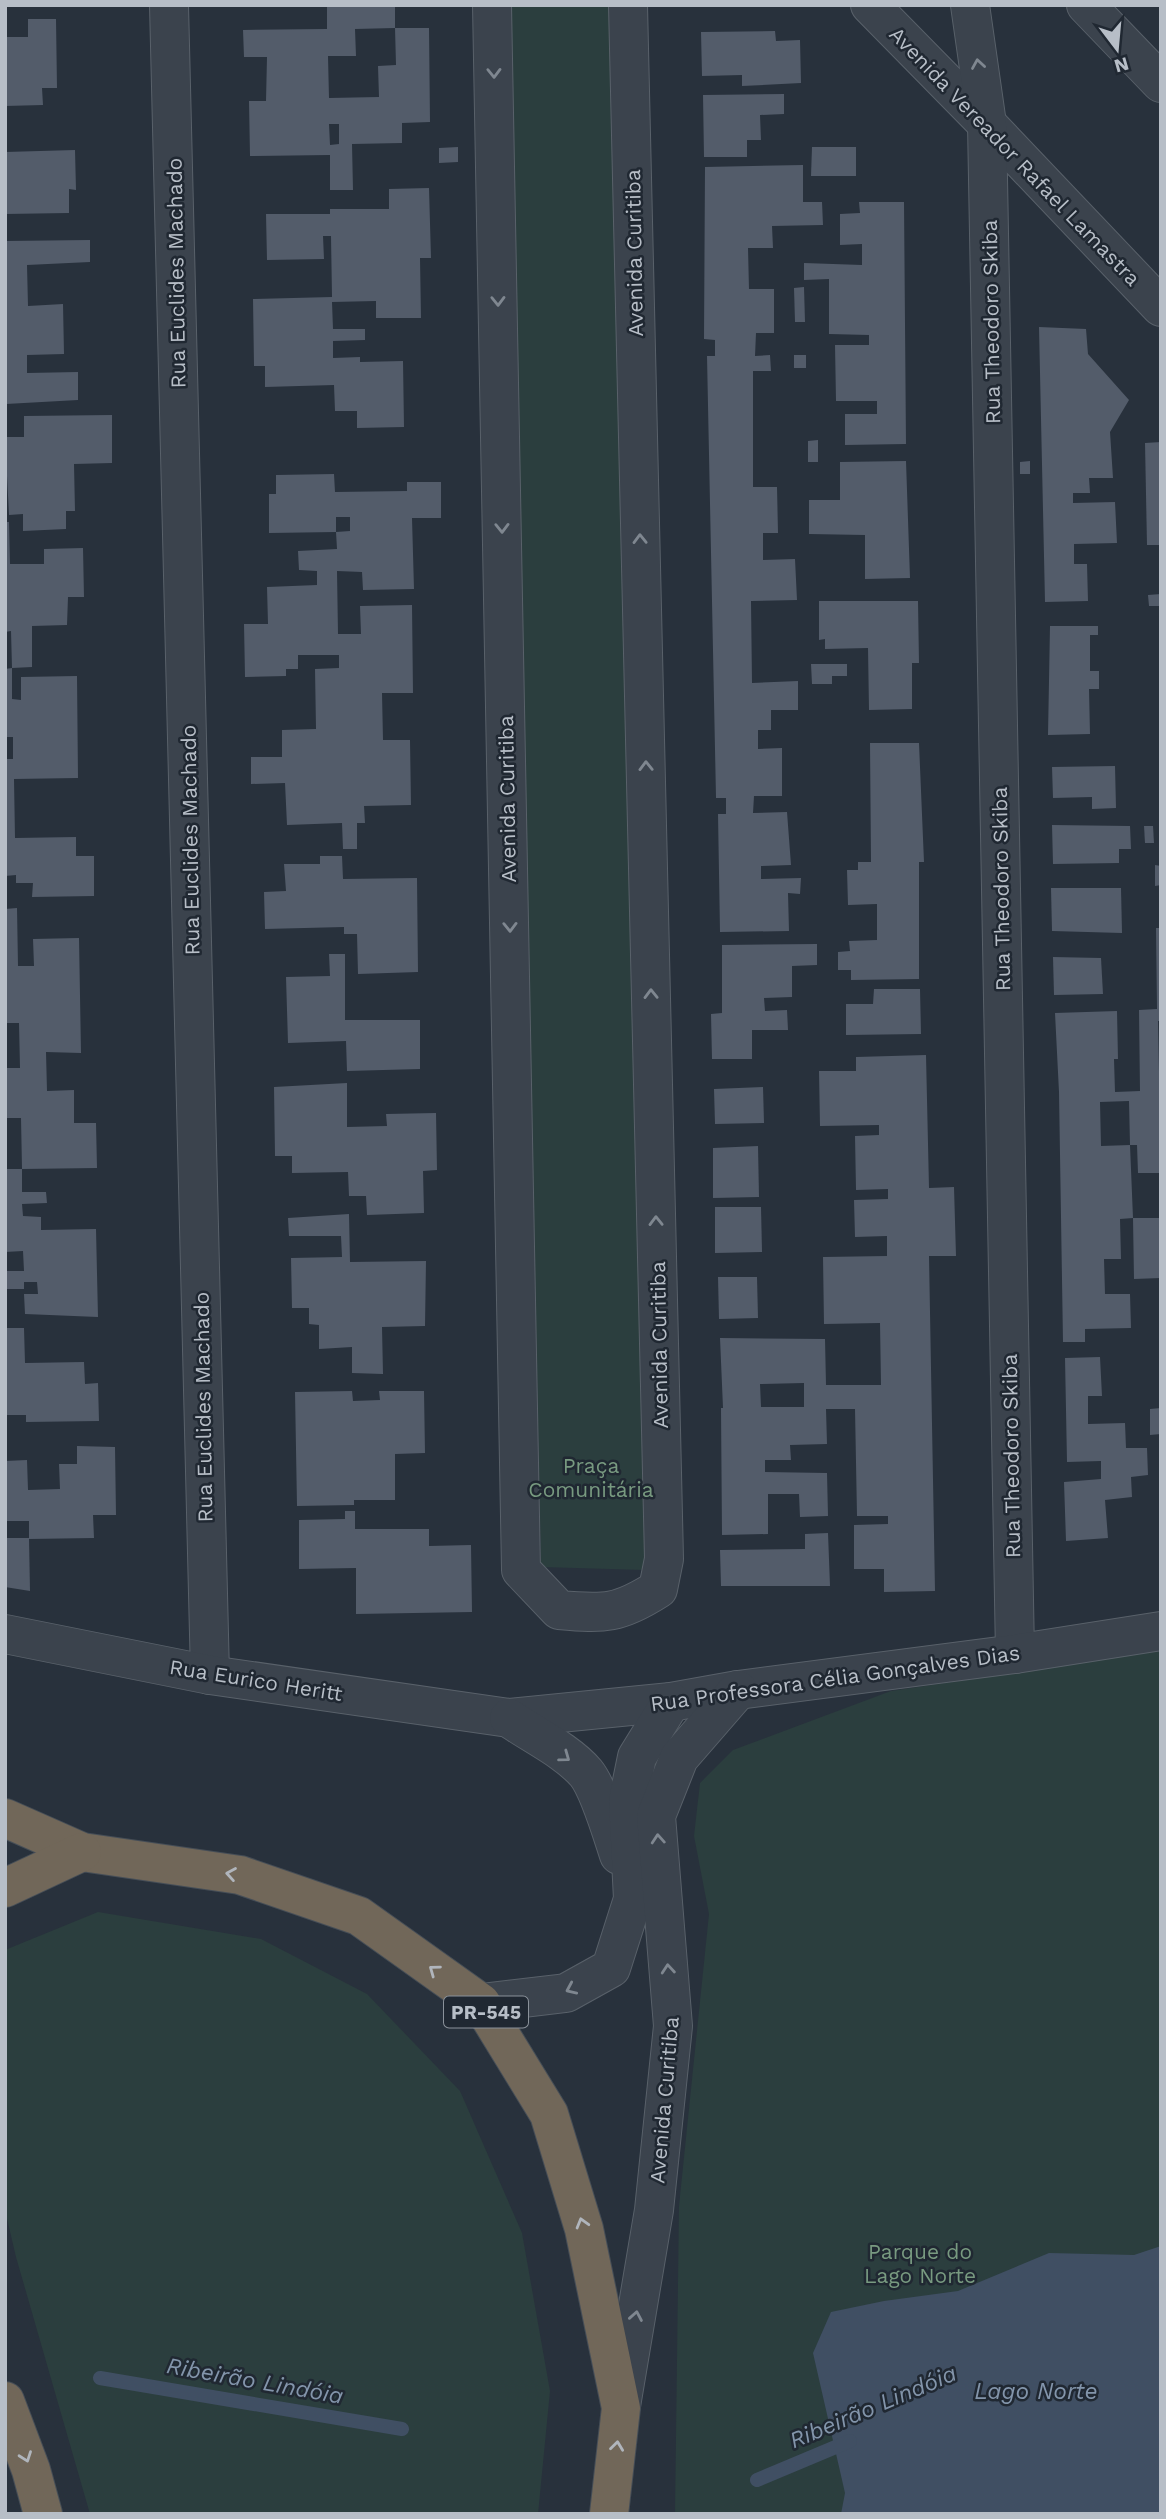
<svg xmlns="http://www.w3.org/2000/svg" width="1166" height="2519" font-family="'Work Sans',sans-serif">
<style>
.green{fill:#2b3e3e}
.water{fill:#404f63}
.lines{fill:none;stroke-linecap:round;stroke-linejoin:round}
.stream{stroke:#404f63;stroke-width:14}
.building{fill:#535c6a;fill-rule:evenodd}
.minor-casing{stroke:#59616a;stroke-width:40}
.highway-casing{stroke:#464e57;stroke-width:40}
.minor{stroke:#3b434d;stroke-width:38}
.highway{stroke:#716759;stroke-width:38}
.oneway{stroke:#7f8790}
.oneway2{stroke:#b0b5bc}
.labels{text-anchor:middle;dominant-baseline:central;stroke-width:5;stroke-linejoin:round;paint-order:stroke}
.shield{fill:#202832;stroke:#8a919a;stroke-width:2}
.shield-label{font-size:19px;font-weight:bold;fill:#b7bec7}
.street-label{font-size:21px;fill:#b7bec7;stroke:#202832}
.park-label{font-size:21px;fill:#789a80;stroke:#202832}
.water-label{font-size:23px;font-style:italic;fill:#8395ab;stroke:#202832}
</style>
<rect width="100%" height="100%" fill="#28313c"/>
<g class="green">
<polygon points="509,5 609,5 645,1570 541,1567"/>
<polygon points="1161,1651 1161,2514 675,2514 679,2206 709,1914 694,1836 700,1783 733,1750 891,1691"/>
<polygon points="98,1912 261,1939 367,1994 460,2091 522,2233 550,2391 538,2514 90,2514 16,2257 5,2210 5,1950"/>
</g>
<polygon class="water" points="1161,2246 1161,2514 841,2514 845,2493 813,2353 831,2312 884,2301 958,2291 1049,2253 1134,2255"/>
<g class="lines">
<g class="stream">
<polyline points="100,2378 402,2429"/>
<polyline points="757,2480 850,2441"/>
</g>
</g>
<g class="building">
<path d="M327 5H395V28H429L430 122 402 123V143L352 144 353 190H330V155L250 156 249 101H266L267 57H244L243 30 327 29ZM395 28 396 65 378 66 379 97 329 98 328 56H356L355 29ZM329 124H339V144L330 145Z"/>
<polygon points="28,19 56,19 57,88 42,88 43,105 5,106 5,37 28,37"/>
<polygon points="775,31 776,41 800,40 801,83 742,86 742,75 702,76 701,32"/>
<polygon points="784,94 784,114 760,115 761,140 747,140 747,157 704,157 703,95"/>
<polygon points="458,147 458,162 439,163 439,148"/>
<polygon points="812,147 856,147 856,176 811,176"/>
<polygon points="75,150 76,190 69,189 69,213 5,214 5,152"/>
<polygon points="803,165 803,202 822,202 823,225 772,226 773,248 748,248 749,289 774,289 774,333 756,333 755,356 770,355 771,371 753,371 753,487 777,487 778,533 763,533 763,560 795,559 797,600 751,601 752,683 798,681 798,710 771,710 771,730 758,730 758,749 782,748 782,796 754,796 753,813 787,812 791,865 761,866 761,879 801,878 800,894 788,893 789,931 720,932 718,814 726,814 726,798 716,798 707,356 715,356 715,340 704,339 705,167"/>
<polygon points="429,188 431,258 420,258 421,318 376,318 376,301 332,302 333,329 365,329 365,340 333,341 333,358 360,357 360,362 403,361 404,427 357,428 357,411 335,411 334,385 265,387 265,366 254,366 253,299 332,297 331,236 323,236 324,259 267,260 266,214 330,214 330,209 389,209 389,189"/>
<polygon points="859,202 904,202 906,444 845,445 845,414 877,414 877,401 836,401 835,345 869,345 869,335 829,334 829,279 804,280 804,263 862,265 862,244 840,245 840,214 860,213"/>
<polygon points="90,240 90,262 27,265 28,306 63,304 64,354 27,355 27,373 78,372 78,400 6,404 5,241"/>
<polygon points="804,287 805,322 795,322 794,288"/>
<polygon points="1039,327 1086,329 1088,354 1129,400 1110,432 1113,478 1089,478 1090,493 1073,493 1073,503 1115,502 1117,543 1074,544 1074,564 1087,564 1088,601 1045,602"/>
<rect x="794" y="355" width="12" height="13"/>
<polygon points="112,415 112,463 74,464 75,511 66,511 66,529 23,531 23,514 9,515 5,437 24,437 24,416"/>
<polygon points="818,440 818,462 808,462 808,441"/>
<polygon points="1161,442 1161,545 1147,545 1145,443"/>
<polygon points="906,461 910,578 865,579 865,535 809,534 809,500 840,500 840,462"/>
<polygon points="1030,461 1030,474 1020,474 1020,462"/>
<polygon points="334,474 335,492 407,491 407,482 441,482 441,518 412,518 414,589 363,590 362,572 337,571 338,634 361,634 360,606 412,605 413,693 382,693 383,740 410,740 411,805 364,806 365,823 357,823 357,849 343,849 342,823 287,825 285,783 251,784 251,757 282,757 282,730 316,729 315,669 339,668 339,655 298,655 298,669 286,669 286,676 245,677 244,624 268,624 267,587 317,585 317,571 299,570 298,551 337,549 336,532 350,531 350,517 336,517 336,532 269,533 269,494 276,494 276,475"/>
<polygon points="5,522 9,522 10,564 44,564 44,549 83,548 84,597 68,597 67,625 32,626 32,667 12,668 11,631 5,632"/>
<polygon points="1161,594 1161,606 1149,606 1148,595"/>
<polygon points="819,601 918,601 919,663 912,663 912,709 869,710 868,648 825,649 825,639 819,640"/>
<polygon points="1050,626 1098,626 1098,635 1090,635 1090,671 1099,671 1099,689 1089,689 1090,734 1048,735"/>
<polygon points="811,664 847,664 847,676 832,676 832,684 812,684"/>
<polygon points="12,668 12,699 21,700 21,677 77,676 78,778 14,779 15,838 76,837 76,856 94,856 94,896 32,897 33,883 16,883 16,875 5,876 5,759 13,759 13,737 5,737 5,669"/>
<polygon points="870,743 919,743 924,862 919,862 919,979 851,980 851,970 838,970 838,952 850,951 849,941 877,940 877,904 848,905 847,870 858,870 858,862 871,862"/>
<polygon points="1115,766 1116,808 1092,809 1092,797 1053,798 1052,767"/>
<polygon points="1052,825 1130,826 1131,849 1119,849 1119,863 1053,864"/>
<polygon points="1144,826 1153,826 1154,843 1145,843"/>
<polygon points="320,856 342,856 343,879 417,878 418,972 358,974 357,934 344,934 344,927 265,929 264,892 286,891 284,864 320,864"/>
<polygon points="1155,865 1161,866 1161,885 1155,886"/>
<polygon points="1051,888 1121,888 1122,933 1052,931"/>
<polygon points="17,908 18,966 34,966 33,939 79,938 81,1053 46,1052 47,1091 74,1090 74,1123 96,1123 97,1168 22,1169 21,1118 5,1118 5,1068 20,1068 19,1023 5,1023 5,909"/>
<polygon points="1156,928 1161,928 1161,1021 1158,1021 1161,1173 1138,1173 1137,1145 1130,1145 1129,1101 1100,1102 1101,1146 1130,1145 1133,1218 1161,1218 1161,1278 1134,1279 1133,1218 1120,1219 1121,1259 1104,1259 1105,1294 1130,1294 1131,1328 1085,1329 1085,1342 1063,1342 1059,1092 1055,1013 1117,1011 1118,1059 1114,1059 1115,1092 1140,1091 1139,1010 1157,1009"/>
<polygon points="817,944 817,965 792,966 792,997 764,998 765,1011 787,1010 788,1030 752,1030 752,1059 712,1059 711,1014 722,1013 722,945"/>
<polygon points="329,954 345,954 345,1020 420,1020 420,1069 347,1071 346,1041 288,1043 286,977 330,976"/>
<polygon points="1053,957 1101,958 1103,994 1054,995"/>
<polygon points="874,989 920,989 921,1034 846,1035 846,1004 873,1004"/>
<path d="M926 1055 929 1188 954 1187 956 1256H929L935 1591 884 1592V1569H854V1525L888 1524V1516H857L855 1409H826L827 1444 790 1445 791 1460H765V1472L827 1473 828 1516 800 1517 799 1494H768V1534L722 1535 721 1408H723L720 1338 825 1339 826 1385H881L880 1323 824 1324 823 1257 887 1256V1236L855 1237 854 1200 888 1199V1189L856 1190 855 1136 879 1135V1125L820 1126 819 1071H856V1057ZM804 1383V1407H761L760 1384Z"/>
<polygon points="347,1083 347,1127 387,1126 386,1114 436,1113 437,1170 423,1171 424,1213 367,1215 366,1196 349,1196 348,1172 292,1173 292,1156 275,1156 274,1087"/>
<polygon points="763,1087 764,1123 715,1124 714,1089"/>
<polygon points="758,1146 759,1197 713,1198 713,1148"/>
<polygon points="5,1169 22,1169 22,1192 46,1192 47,1203 22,1204 23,1216 41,1217 41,1230 96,1229 98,1317 25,1314 24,1294 38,1294 37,1282 24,1282 24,1289 5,1289 5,1271 24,1271 23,1251 5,1252"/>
<polygon points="715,1207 761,1207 762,1252 715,1253"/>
<polygon points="349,1214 350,1262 426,1261 425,1326 382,1327 383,1374 352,1373 352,1347 319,1349 319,1325 309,1324 309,1308 292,1308 291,1258 342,1257 341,1236 289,1236 288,1218"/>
<polygon points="718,1277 757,1277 758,1318 719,1319"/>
<polygon points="5,1328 24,1328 25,1363 84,1362 85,1384 98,1383 99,1421 26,1422 26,1415 5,1415"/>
<polygon points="1100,1357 1102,1396 1088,1396 1088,1424 1125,1423 1126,1448 1147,1448 1148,1475 1131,1477 1132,1497 1105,1500 1108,1538 1066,1541 1064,1482 1101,1479 1101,1461 1067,1462 1065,1358"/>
<polygon points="352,1391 353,1401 380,1400 379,1391 424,1391 425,1453 395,1454 395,1500 354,1500 354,1505 297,1506 295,1392"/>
<polygon points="1161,1408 1161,1434 1150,1435 1150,1409"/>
<polygon points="77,1446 115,1447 116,1515 93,1515 94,1538 29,1539 29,1521 5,1521 5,1461 27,1460 28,1490 60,1489 59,1464 77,1464"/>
<polygon points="345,1511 355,1511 355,1529 429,1529 429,1546 471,1545 472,1612 356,1614 356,1568 299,1569 299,1520 345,1519"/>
<polygon points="828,1533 830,1586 721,1586 720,1550 805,1549 805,1534"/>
<polygon points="5,1538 29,1538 30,1591 5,1587"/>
</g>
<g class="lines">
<defs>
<g id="minor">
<polyline points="169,5 210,1675"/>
<path d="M492 5 521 1570 559 1610C605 1614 619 1614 658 1589L664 1559 628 5"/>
<polyline points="870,5 987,124 1161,307"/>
<polyline points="970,5 987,124 1015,1654"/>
<polyline points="1086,5 1161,83"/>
<polyline points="5,1634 210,1675 509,1718 671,1702 738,1690 1015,1654 1161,1631"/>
<path d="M509 1718C533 1735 566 1750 586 1773 599 1789 612 1834 619 1855"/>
<polyline points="481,2003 566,1993 611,1968 633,1899 628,1801 637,1757 671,1702"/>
<polyline points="621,2406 654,2210 673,2026 656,1816 679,1758 738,1690"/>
</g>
<g id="highway">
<polyline points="5,1818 82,1852 240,1875 359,1916 481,2003 549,2114 584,2229 621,2408 609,2514"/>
<polyline points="5,1888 82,1852"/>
<polyline points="5,2401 31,2470 43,2514"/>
</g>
</defs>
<use href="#minor" class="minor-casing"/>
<use href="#highway" class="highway-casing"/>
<use href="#minor" class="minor"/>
<use href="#highway" class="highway"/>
</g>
<defs><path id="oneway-chevron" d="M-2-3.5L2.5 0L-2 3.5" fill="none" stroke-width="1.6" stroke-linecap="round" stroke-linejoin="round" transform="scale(1.75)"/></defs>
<g class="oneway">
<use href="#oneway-chevron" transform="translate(978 64) rotate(-99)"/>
<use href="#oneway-chevron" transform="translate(494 73) rotate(89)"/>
<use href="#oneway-chevron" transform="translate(498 301) rotate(89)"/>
<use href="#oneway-chevron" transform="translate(502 528) rotate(89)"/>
<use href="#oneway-chevron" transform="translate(640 539) rotate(-91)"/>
<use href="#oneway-chevron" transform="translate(646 766) rotate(-91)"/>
<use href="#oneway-chevron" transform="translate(510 927) rotate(89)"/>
<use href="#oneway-chevron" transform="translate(651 994) rotate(-91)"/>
<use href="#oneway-chevron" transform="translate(656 1221) rotate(-91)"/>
<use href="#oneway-chevron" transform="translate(565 1757) rotate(36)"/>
<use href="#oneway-chevron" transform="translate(658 1839) rotate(-94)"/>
<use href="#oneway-chevron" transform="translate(668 1969) rotate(-95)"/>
<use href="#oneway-chevron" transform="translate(571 1989) rotate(156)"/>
<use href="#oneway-chevron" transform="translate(636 2316) rotate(-80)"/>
</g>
<g class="oneway2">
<use href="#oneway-chevron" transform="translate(231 1874) rotate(-170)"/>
<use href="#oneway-chevron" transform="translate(434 1970) rotate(-144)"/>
<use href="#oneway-chevron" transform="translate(582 2223) rotate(-106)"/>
<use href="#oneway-chevron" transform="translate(617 2446) rotate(-83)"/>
<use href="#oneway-chevron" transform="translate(26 2457) rotate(70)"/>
</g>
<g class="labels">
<rect class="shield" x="444" y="1996.5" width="84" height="31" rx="5"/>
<g class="shield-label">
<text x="486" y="2012">PR-545</text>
</g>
<g class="street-label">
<text transform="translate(1015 156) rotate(46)">Avenida Vereador Rafael Lamastra</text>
<text transform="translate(634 253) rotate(-91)">Avenida Curitiba</text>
<text transform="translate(176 273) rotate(-91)">Rua Euclides Machado</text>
<text transform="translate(991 322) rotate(-91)">Rua Theodoro Skiba</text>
<text transform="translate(507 799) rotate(-91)">Avenida Curitiba</text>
<text transform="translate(190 840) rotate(-91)">Rua Euclides Machado</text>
<text transform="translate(1001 889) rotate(-91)">Rua Theodoro Skiba</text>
<text transform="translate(659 1345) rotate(-91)">Avenida Curitiba</text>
<text transform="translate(203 1407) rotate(-91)">Rua Euclides Machado</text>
<text transform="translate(1011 1456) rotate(-91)">Rua Theodoro Skiba</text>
<text transform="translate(835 1678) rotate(-8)">Rua Professora Célia Gonçalves Dias</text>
<text transform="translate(256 1680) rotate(9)">Rua Eurico Heritt</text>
<text transform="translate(664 2100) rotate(-85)">Avenida Curitiba</text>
</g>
<g class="park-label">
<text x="591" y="1465">Praça<tspan x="591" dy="24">Comunitária</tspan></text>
<text x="920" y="2251">Parque do<tspan x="920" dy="24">Lago Norte</tspan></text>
</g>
<g class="water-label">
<text transform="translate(255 2381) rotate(10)">Ribeirão Lindóia</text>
<text x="1036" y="2391">Lago Norte</text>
<text transform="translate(873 2407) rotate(-23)">Ribeirão Lindóia</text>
</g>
</g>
<rect width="1166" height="2519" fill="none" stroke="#b7bec7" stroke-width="14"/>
<g transform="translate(1117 49) rotate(164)" stroke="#202832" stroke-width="5" paint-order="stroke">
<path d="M0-5L12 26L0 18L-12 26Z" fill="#b7bec7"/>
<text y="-10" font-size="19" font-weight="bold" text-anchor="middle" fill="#b7bec7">N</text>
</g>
</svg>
